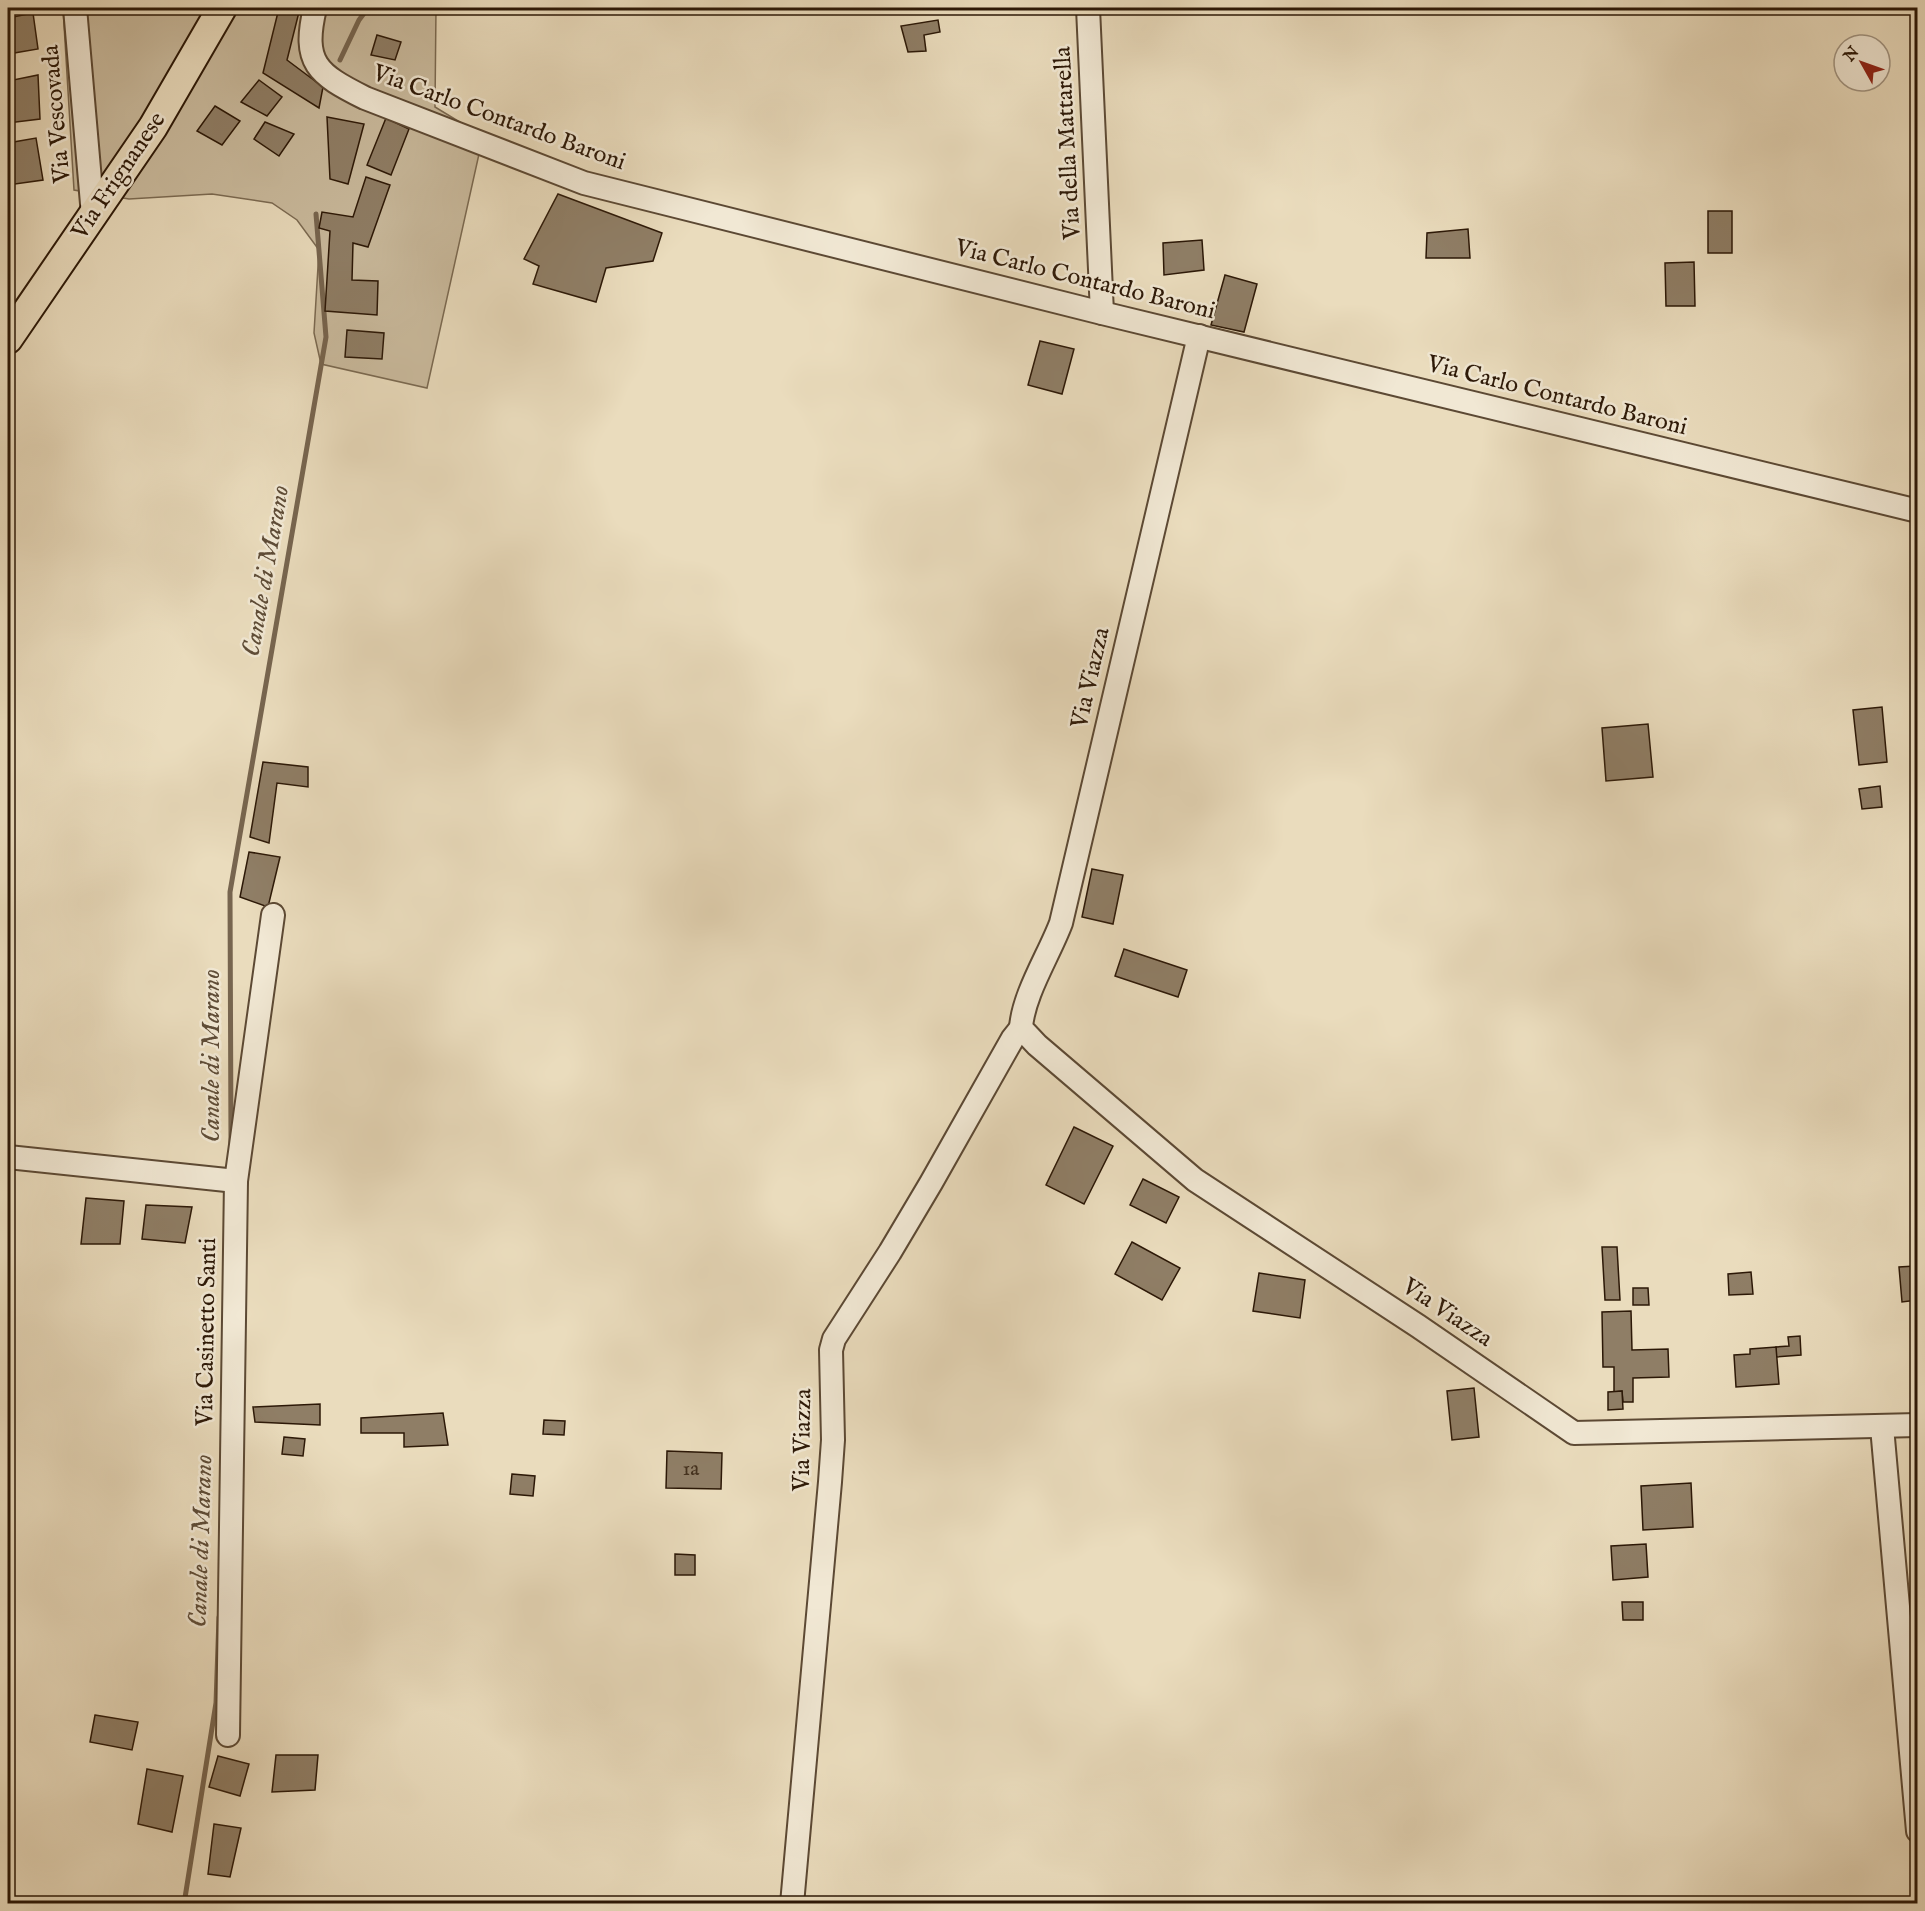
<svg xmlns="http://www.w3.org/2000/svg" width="1925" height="1911" font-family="'IM FELL English',serif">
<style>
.green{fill:#cabb9e;stroke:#7b6a52;stroke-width:1.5}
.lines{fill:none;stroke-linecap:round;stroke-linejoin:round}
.stream{stroke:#77654f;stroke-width:5}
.building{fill:#8f7e66;stroke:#2c1807;stroke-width:1.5}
.minor-casing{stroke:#5c4934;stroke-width:26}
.major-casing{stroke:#2c1807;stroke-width:32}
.minor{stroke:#f1e8d4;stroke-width:22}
.major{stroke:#eadcbd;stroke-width:28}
.labels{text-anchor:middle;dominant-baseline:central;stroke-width:5;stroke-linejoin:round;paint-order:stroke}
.number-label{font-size:21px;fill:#45321f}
.street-label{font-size:24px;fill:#2c1807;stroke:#f1e8d4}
.water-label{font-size:26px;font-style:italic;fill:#5e4c37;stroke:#f1e8d4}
</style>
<rect width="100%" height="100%" fill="#eadcbd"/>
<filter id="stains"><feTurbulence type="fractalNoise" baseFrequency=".00333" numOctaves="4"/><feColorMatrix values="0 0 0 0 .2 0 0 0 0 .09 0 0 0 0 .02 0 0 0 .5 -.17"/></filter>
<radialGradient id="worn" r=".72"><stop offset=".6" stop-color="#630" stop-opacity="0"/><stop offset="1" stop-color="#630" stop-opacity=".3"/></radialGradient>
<polygon class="green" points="63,8 436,8 435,107 483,136 427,388 321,364 314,333 319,250 297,220 272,203 212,194 129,199 74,190"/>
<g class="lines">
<g class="stream">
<polyline points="340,60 359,20 368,8"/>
<polyline points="231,1143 230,892 326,337 316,214"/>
<polyline points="184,1904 216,1703 219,1617"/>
</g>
</g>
<g class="building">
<polygon points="279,8 300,8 287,60 323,87 319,108 263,73"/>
<polygon points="892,8 916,8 915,14 890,14"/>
<polygon points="33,13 38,49 8,54 8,18"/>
<polygon points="938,20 940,32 924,35 926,51 908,52 901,26"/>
<polygon points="377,35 401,42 395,60 371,55"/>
<polygon points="38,75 40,119 8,123 8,81"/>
<polygon points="259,80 282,97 267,116 241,102"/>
<polygon points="215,106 240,121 222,145 197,131"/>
<polygon points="327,117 364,124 348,184 330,179"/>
<polygon points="386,118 409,129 391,175 367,165"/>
<polygon points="265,122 294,134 279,156 254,139"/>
<polygon points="36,138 43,180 8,185 8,143"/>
<polygon points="366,177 390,185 368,247 353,243 352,280 378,281 377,315 325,311 330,231 319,228 322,212 353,217"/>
<polygon points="558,194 662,233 653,261 606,268 596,302 533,284 539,266 524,259"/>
<rect x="1708" y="211" width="24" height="42"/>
<polygon points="1468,229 1470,258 1426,258 1427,233"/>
<polygon points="1202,240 1204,270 1164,275 1163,243"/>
<polygon points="1694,262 1695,306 1666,306 1665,263"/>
<polygon points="1225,275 1257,284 1244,332 1211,325"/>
<polygon points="347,330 384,333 382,359 345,357"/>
<polygon points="1040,341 1074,349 1062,394 1028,385"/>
<polygon points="1882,707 1887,762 1859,765 1853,710"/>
<polygon points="1648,724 1653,777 1606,781 1602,728"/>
<polygon points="263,762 308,767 308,787 277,783 269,843 250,837"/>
<polygon points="1880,786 1882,807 1862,809 1859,789"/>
<polygon points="249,852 280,857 268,907 240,897"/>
<polygon points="1092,869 1123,875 1113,924 1082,917"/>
<polygon points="1124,949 1187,970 1178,997 1115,976"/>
<polygon points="1074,1127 1113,1146 1084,1204 1046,1185"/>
<polygon points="1143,1179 1179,1197 1166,1223 1130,1205"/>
<polygon points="86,1198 124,1201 120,1244 81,1244"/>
<polygon points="146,1205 192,1207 185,1243 142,1239"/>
<polygon points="1132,1242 1180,1268 1162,1300 1115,1274"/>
<polygon points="1602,1247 1617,1247 1620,1300 1605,1300"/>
<polygon points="1915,1266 1917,1300 1902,1302 1899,1267"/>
<polygon points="1751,1272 1753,1294 1729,1295 1728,1274"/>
<polygon points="1259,1273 1305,1280 1300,1318 1253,1311"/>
<polygon points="1633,1288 1648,1288 1649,1305 1633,1305"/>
<polygon points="1631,1311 1632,1350 1668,1349 1669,1377 1633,1378 1633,1402 1623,1402 1622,1391 1614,1392 1614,1367 1603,1367 1602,1312"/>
<polygon points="1800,1336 1801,1355 1776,1357 1776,1347 1789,1346 1788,1337"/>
<polygon points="1776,1347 1779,1384 1736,1387 1734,1355 1750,1354 1750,1349"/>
<polygon points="1474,1388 1479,1437 1452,1440 1447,1391"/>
<polygon points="1622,1391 1623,1409 1608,1410 1608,1392"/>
<polygon points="320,1404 320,1425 255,1422 253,1407"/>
<polygon points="443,1413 448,1445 404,1447 404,1433 361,1433 361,1418"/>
<polygon points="544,1420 565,1421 564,1435 543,1434"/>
<polygon points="284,1437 305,1439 303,1456 282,1454"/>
<polygon points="667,1451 722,1453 721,1489 666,1488"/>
<polygon points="512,1474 535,1476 533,1496 510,1494"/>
<polygon points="1691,1483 1693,1527 1643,1530 1641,1486"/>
<polygon points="1646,1544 1648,1577 1613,1580 1611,1546"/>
<polygon points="675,1554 695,1555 695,1575 675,1575"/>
<polygon points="1622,1602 1643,1602 1643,1620 1623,1620"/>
<polygon points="95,1715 138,1722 132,1750 90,1742"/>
<polygon points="276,1755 318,1755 315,1790 272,1792"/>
<polygon points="218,1756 249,1764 240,1796 209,1787"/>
<polygon points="147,1769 183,1776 172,1832 138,1824"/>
<polygon points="214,1824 241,1828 230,1877 208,1874"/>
</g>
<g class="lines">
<defs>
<g id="minor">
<polyline points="75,8 93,215"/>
<path d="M315 8C302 63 317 74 365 98L584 183 1102 313 1918 511"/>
<polyline points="1088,8 1102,313"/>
<path d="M1199 336 1061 923C1049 955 1023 995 1021 1028L1037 1045 1195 1180 1418 1326 1574 1433 1918 1425"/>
<polyline points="8,1157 236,1181"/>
<polyline points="1882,1427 1918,1831"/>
<polyline points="228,1735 236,1181 273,915"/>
<polyline points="792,1904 830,1482 833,1440 831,1350 834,1339 890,1252 931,1183 1013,1038 1021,1028"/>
</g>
<polyline id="major" points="8,339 153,127 222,8"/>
</defs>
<use href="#minor" class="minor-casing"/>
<use href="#major" class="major-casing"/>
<use href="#minor" class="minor"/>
<use href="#major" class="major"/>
</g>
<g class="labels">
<g class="number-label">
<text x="691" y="1469">1a</text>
</g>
<g class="street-label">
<text transform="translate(57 114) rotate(-95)">Via Vescovada</text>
<text transform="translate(499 118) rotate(20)">Via Carlo Contardo Baroni</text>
<text transform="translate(1068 143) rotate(-93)">Via della Mattarella</text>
<text transform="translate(119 176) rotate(-56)">Via Frignanese</text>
<text transform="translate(1085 280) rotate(14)">Via Carlo Contardo Baroni</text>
<text transform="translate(1557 396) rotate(14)">Via Carlo Contardo Baroni</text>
<text transform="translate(1091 678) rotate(-77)">Via Viazza</text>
<text transform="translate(1447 1313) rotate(34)">Via Viazza</text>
<text transform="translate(207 1332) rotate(-89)">Via Casinetto Santi</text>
<text transform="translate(803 1440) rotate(-89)">Via Viazza</text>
</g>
<g class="water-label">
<text transform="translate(266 571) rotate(-80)">Canale di Marano</text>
<text transform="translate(211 1056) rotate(-90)">Canale di Marano</text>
<text transform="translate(201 1541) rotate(-88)">Canale di Marano</text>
</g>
</g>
<rect width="1925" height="1911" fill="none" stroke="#eadcbd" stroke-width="30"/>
<rect x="9" y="9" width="1907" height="1893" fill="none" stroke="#2c1807" stroke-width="3"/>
<rect x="15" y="15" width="1895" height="1881" fill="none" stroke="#2c1807" stroke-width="1.5"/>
<g transform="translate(1862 63) rotate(310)"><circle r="28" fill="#f1e8d4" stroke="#a29582" stroke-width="1.5"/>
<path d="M0-4.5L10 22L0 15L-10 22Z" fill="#8f2418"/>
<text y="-9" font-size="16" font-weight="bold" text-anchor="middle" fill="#2c1807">N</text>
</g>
<rect width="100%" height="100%" filter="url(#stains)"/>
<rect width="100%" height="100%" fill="url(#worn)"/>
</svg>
